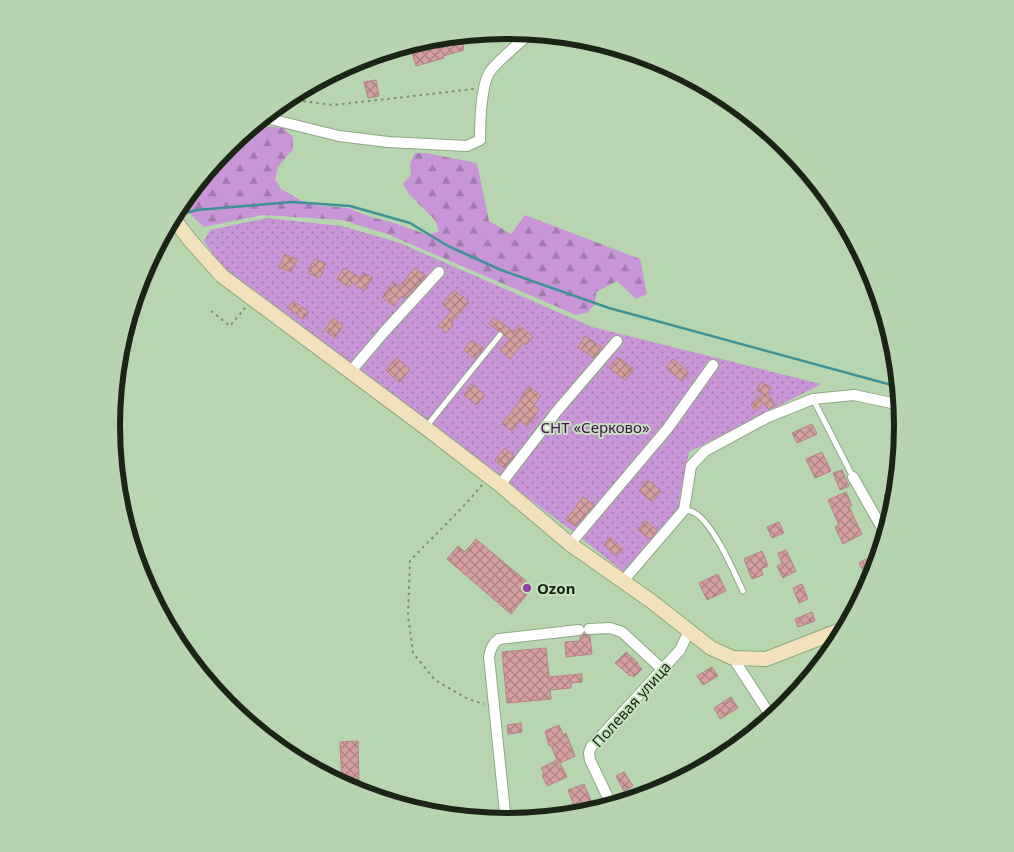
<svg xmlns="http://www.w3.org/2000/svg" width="1014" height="852" font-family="'Noto Sans',sans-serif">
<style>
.forest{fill:url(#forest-firs)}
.garden{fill:url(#garden-dots)}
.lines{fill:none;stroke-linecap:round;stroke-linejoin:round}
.stream{stroke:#3f9295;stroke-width:2.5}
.building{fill:url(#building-cross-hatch);stroke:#b68384}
.service-casing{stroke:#8ca983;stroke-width:7}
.minor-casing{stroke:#8ca983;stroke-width:12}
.secondary-casing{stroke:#8ca983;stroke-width:16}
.path{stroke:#788e71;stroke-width:2;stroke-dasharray:2.5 4;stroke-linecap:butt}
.service{stroke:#fff;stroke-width:5}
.minor{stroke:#fff;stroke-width:10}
.secondary{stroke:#f3e1be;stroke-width:14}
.poi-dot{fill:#923ca9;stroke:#c4e3bb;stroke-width:2}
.labels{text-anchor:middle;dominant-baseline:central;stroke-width:4;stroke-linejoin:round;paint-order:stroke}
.park-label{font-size:15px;fill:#480b56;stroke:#c4e3bb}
.poi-label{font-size:15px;font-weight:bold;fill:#1a2516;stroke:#c4e3bb;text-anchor:start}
.street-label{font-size:15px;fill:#1a2516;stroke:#c4e3bb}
.rim{fill:none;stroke:#1a2516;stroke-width:6}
</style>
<defs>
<pattern id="forest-firs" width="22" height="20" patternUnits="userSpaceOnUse" patternTransform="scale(1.25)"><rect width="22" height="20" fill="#c896d7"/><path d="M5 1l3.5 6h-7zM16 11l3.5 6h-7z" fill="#a27aad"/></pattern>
<pattern id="garden-dots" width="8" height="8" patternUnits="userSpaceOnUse" patternTransform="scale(1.25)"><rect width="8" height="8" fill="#c896d7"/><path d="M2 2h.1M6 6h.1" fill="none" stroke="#a27aad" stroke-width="1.8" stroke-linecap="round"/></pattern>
<pattern id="building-cross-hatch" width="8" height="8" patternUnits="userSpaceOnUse" patternTransform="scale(1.25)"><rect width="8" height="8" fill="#d49f9f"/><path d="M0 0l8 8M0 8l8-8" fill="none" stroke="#ab8181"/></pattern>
</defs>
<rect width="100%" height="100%" fill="#b7d5ae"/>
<path class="forest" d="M253 125 283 128 293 137V149L278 167 275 179 281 189 302 201 314 205 348 208 371 217 394 223 428 235 439 231 435 220 409 194 403 184 411 175 410 164 415 153H426L477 163 489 221 511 234 525 215 640 259C643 271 644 282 647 294L636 299 617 281 596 292 595 304 587 313 576 315 387 234 342 220 262 215 204 227 195 219 188 211 185 197 227 146Z"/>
<polygon class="garden" points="267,218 342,226 400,243 592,327 821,384 689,452 678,511 624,572 567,527 343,360 225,270 204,241 210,230"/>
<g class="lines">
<polyline class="stream" points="178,215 197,210 292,202 350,206 410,223 448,246 501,270 609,308 899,387"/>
</g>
<g class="building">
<polygon points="462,40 464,50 443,56 444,58 416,66 411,50 439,41 440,45"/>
<polygon points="376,80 379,96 368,98 364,82"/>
<polygon points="285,254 297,260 291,272 279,267"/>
<polygon points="314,259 326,263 320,278 308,273"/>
<polygon points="344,268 360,278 364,273 373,278 364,291 352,282 349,287 337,279"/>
<polygon points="414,268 426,276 405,299 401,296 394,306 382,297 394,282 400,287"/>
<polygon points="454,290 469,302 451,323 453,325 446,333 438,325 451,312 442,304"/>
<polygon points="293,301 309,312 303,319 288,308"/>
<polygon points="333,318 343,326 335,338 325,330"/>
<polygon points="494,318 514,332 519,326 533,337 526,345 523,343 510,359 500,350 510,339 504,335 502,331 499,331 489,324"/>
<polygon points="585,336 602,347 594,358 578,347"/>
<polygon points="472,340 483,348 475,359 464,350"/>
<polygon points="618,357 634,369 625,380 609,368"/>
<polygon points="397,358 410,370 399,383 386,370"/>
<polygon points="673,359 689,373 682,381 666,368"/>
<polygon points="761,382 771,387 768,392 775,406 768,409 765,402 756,411 751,405 763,393 757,391"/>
<polygon points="472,384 485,395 477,405 464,395"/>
<polygon points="529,386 541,396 534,405 539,410 527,426 520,421 512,431 502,424 522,398 521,397"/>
<polygon points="812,424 817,434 797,443 792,433"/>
<polygon points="505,448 514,456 504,468 495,460"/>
<polygon points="822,452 831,471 815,478 806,459"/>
<polygon points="842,470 849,486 840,490 833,473"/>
<polygon points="648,480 661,491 652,502 639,491"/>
<polygon points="897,488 895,504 893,511 884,495"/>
<polygon points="846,492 852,505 849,507 862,534 843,544 835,527 839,525 828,500"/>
<polygon points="583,497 594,505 576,526 566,520"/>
<polygon points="645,521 657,530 650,539 638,530"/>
<polygon points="779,522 784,533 772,538 767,527"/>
<polygon points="610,537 623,549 617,556 604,545"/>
<polygon points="476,539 533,587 511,614 447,559 458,546 465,552"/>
<polygon points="786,550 796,571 783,578 777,566 782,564 778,553"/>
<polygon points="762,551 768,566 761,569 763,575 752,579 744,559"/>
<polygon points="874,555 877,562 877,565 863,571 859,563"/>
<polygon points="718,574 726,591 707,600 699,583"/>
<polygon points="802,584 808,599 799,603 793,588"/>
<polygon points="812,612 815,621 798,627 795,619"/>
<polygon points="584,634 590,636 592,654 566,657 565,642 580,641 580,637"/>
<polygon points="546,648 549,677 582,674 582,682 571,683 571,688 550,690 551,699 507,703 502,652"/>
<polygon points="626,652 638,663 637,664 642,669 634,677 631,675 630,676 615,663"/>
<polygon points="712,667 718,676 703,685 697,676"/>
<polygon points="794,686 798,693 789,703 783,693"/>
<polygon points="731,697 738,708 720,719 714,708"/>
<polygon points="521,723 522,732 508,734 507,725"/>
<polygon points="559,725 563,735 566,733 575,756 560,763 567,777 547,786 542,775 544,774 541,768 557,760 551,745 549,746 545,731"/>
<polygon points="358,741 359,784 342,785 340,742"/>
<polygon points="624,772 633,786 624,791 616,776"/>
<polygon points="584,784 594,808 577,814 568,790"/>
</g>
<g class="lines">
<defs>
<g id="service">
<polyline points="813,399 853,477"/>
<polyline points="426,427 500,335"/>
<path d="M684 510C688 510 692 511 695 513 714 525 733 570 743 591"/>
</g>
<g id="minor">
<path d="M262 117 339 136 388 142 467 146 480 140C480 124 481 82 491 70 502 57 518 45 531 32"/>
<polyline points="351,371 385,331 439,272"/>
<polyline points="853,477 886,535"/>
<polyline points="500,485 557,411 617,341"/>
<polyline points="570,544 668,428 713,365"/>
<polyline points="623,581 684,510 691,466 705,451 768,417 813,399 854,395 901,405"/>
<polyline points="589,629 610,628 622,632 662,669"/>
<polyline points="733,658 772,718"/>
<polyline points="612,806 590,760 589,753 591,747 680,650 689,631"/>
<path d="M506 822 489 657C490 650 493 643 499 639L579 630"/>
</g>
<polyline id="secondary" points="173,214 177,223 189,239 222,276 426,428 500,485 570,544 651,601 711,648 733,658 766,659 846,628"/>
</defs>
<use href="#service" class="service-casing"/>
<use href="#minor" class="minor-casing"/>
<use href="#secondary" class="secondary-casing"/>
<g class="path">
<polyline points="284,99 334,105 474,89"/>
<polyline points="211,311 230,326 245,308"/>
<path d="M482 485C460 512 434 535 410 561L408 615 413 653 435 680 468 699 484 704"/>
</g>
<use href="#service" class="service"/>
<use href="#minor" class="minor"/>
<use href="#secondary" class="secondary"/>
</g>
<circle class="poi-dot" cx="527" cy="588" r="5"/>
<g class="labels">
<g class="park-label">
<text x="595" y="427">СНТ «Серково»</text>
</g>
<g class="poi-label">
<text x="537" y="588">Ozon</text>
</g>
<g class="street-label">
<text transform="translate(631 704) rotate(-48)">Полевая улица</text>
</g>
</g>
<path d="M0 0H1014V852H0ZM120 426a387 387 0 1 1 774 0a387 387 0 1 1-774 0Z" fill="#b6d4ae" fill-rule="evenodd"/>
<path class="rim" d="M120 426a387 387 0 1 1 774 0a387 387 0 1 1-774 0Z"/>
</svg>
